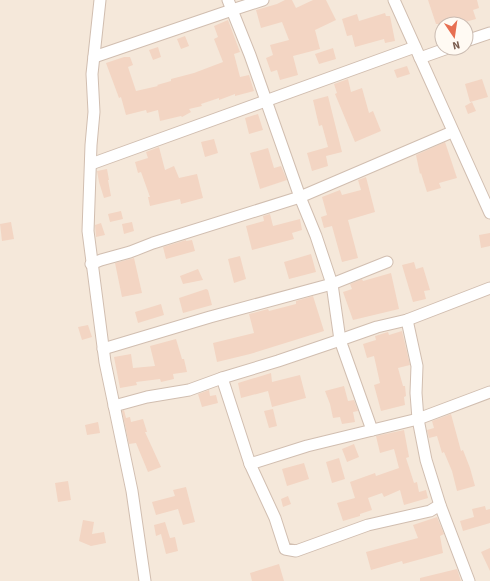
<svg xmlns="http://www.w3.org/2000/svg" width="490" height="581" font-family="'Source Sans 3',sans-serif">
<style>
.residential{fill:#f5e8da;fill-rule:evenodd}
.building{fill:#f3d5c3}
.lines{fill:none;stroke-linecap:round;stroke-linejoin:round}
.street-casing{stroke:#d1beb0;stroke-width:13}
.street{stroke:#fff;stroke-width:11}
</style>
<rect width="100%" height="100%" fill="#fdf6ec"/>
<path class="residential" d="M0 0H490V581H0ZM442 24H466V48H442Z"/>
<g class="building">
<polygon points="285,0 292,0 296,8 313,0 326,0 336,20 315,30 320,49 293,56 298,75 280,80 277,70 271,72 266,58 273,55 270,45 289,40 282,22 261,28 256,10 277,4"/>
<polygon points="428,0 477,0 479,8 473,10 476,19 458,24 436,24"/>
<polygon points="385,13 386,16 390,16 395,41 385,43 384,39 355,47 352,35 347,36 342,19 357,14 359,21"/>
<polygon points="228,20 240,52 234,54 240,77 249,75 254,91 235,96 235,94 219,100 219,98 201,104 202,106 189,109 191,112 182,117 181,116 160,121 158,110 147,113 146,110 126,115 121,97 119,98 106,63 124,57 130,57 133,65 128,67 136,91 158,86 157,85 171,81 171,79 194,73 223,62 214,39 218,37 214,26"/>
<polygon points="185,36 189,46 181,49 177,39"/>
<polygon points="158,47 161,57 153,60 149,50"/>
<polygon points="333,48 336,59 319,64 315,54"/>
<polygon points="407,66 410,74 397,78 394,70"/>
<polygon points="348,79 351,92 362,88 369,113 373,111 381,131 355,142 335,94 337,93 334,84"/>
<polygon points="482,79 488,97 470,102 465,84"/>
<polygon points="328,96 342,152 326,156 328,166 312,171 307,153 328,147 322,125 319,126 313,100"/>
<polygon points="472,102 476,111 468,114 465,106"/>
<polygon points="258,114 263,130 249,134 245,118"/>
<polygon points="214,139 218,153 205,157 201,142"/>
<polygon points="445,142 457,178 439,183 441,188 427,192 421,173 420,174 416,155"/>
<polygon points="159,147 165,170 174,166 179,178 197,174 203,198 181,204 180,199 150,206 148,197 150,197 141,172 138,173 135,162 148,158 146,152"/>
<polygon points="268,148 274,168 281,166 287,180 260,189 250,153"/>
<polygon points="107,169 109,180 108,180 111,196 104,198 99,182 97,171"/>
<polygon points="366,177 375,212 348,220 358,258 342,262 332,226 324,228 321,217 327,215 322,197 340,190 342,195 361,190 358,180"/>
<polygon points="121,211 123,219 110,222 108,214"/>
<polygon points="270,214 273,226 300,219 302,230 292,233 294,239 252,250 246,226 264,221 263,216"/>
<polygon points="11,222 14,239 2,241 0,224"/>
<polygon points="132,222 134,231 124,234 122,224"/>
<polygon points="101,223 105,235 96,237 95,225"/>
<polygon points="490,233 490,246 481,248 479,235"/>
<polygon points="186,240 186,241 192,240 195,251 166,259 163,247"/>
<polygon points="311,254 316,272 289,279 284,262"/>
<polygon points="240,256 246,279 234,283 228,259"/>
<polygon points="134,258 142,293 122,297 115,263"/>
<polygon points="414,262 416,269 423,267 430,290 424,291 426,299 413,302 402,265"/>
<polygon points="198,269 203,280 183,284 180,276"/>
<polygon points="391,273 399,309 353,320 343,292 352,289 350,284 362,279 363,281"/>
<polygon points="206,289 208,290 212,305 183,313 179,298"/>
<polygon points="313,296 324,331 250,354 217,362 213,343 254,333 249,314 268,309 269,311 296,304 296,301"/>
<polygon points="161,304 164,315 138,323 135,312"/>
<polygon points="88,325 92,337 82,340 78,327"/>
<polygon points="402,331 410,365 398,368 403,386 405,386 406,396 404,397 405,405 381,411 374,385 380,383 374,356 367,358 363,344 376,340 375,336 388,332 389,335"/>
<polygon points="176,339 182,359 184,359 187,372 173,374 174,379 161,382 160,379 136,382 137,385 120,388 114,357 131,354 133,368 155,366 150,346"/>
<polygon points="271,373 272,382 300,375 306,398 272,407 268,391 241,398 238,383"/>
<polygon points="344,386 348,401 354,400 358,411 353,412 355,422 342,424 340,417 333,418 330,404 325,391"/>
<polygon points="209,390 210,396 216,395 218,403 202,407 198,394"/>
<polygon points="273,409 277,426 269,428 264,411"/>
<polygon points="124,410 126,418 130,417 131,422 143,419 147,432 145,432 161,467 148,472 136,443 129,444 122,411"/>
<polygon points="451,414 461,451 463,450 470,468 475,486 457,491 452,471 444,452 442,453 437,436 429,438 427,430 434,428 432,421"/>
<polygon points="98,422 100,433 87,435 85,425"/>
<polygon points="404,430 409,457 406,458 414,483 417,482 419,492 426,490 428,498 404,505 400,490 384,497 382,493 368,498 372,510 360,514 360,516 343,521 337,503 355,498 350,482 375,473 376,476 399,468 394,449 380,453 376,436"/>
<polygon points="354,444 359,457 347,462 342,449"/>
<polygon points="339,458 345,479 332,483 326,462"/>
<polygon points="304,463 309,479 287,486 282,469"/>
<polygon points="68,481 71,500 58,502 55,483"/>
<polygon points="186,487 195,522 183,525 178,509 156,515 152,502 175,496 173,490"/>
<polygon points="288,496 291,504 283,507 281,499"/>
<polygon points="485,506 486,510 490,509 490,523 463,531 460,521 474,517 472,509"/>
<polygon points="437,517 444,534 440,536 443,553 403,564 402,561 371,570 366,552 418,538 413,525"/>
<polygon points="83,520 94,522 92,534 104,532 106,543 91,546 79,541"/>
<polygon points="165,522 170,538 175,537 178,551 166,554 161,534 156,536 154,525"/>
<polygon points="490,548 490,571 481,552"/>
<polygon points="279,564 284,581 252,581 250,573"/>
<polygon points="457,569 461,581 420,581 420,578"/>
</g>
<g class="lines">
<defs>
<g id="street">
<polyline points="100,0 92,74 94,112 91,145 88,231 105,362 132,491 145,581"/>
<polyline points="263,0 232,10 250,55 300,197 316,236 332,284 340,340 278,361 222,378 250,464 275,518 285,549 296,551 368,525 430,511 440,505"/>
<polyline points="394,0 490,213"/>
<polyline points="466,41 490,33"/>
<polyline points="94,57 232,10 228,0"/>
<polyline points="420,58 448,48"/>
<polyline points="91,164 415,47"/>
<polyline points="91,264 101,260 130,252 153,243 300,197 452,132"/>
<polyline points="407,320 417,366 416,393 418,419 426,460 440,505 469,581"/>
<polyline points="103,349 210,317 332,284 387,262"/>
<polyline points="114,406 147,397 189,390 222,378"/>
<polyline points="372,430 340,340 377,327 407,320 490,288"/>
<polyline points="250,464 307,446 418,419 490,392"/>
</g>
</defs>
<use href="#street" class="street-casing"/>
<use href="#street" class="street"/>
</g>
<g transform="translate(454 36) rotate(167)"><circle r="19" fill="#fffaf3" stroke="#cabbb1"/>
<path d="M0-3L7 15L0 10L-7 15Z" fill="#e76f51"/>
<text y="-6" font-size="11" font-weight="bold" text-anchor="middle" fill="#7a5c4d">N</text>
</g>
</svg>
